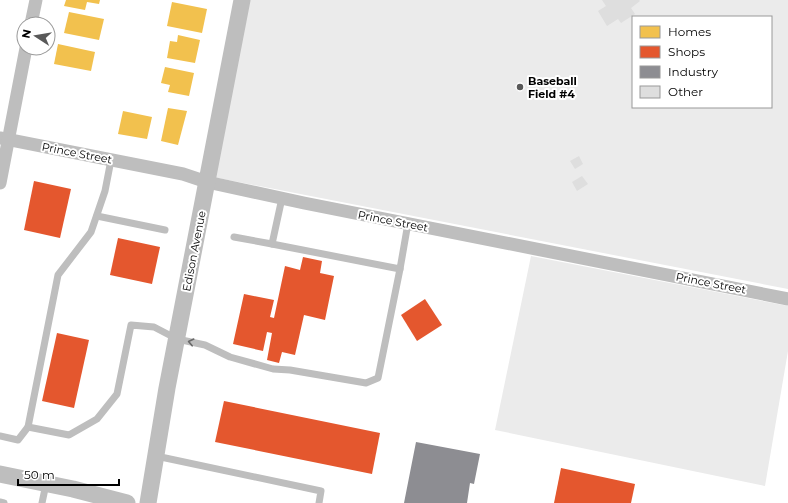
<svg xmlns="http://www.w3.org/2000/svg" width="788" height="503" font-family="Montserrat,sans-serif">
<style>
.green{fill:#ebebeb;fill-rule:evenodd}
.homes{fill:#f2c14e}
.shops{fill:#e4572e}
.industry{fill:#8d8d92}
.building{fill:#dedede}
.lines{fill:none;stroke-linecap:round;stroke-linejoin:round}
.service{stroke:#bebebe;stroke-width:7}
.minor{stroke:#bebebe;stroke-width:13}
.tertiary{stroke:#bebebe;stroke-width:17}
.oneway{stroke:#686868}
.poi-dot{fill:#595959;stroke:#fff;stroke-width:1.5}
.labels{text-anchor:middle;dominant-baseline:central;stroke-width:4;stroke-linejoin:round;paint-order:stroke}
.poi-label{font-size:11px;font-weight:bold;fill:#000;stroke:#fff;text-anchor:start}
.street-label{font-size:11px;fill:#000;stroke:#fff}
</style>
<rect width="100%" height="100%" fill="#fff"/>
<g class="green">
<path d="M248 0H788V289L213 177ZM633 17H771V107H633Z"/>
<polygon points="531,256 788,306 788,351 765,486 495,430"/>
</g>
<g class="homes">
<polygon points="66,0 100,0 99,4 87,2 85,10 64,6"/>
<polygon points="172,2 207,9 202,33 167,26"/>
<polygon points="69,12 104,19 99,40 64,33"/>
<polygon points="178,35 200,40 195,63 167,58 170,41 177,42"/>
<polygon points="58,44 95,52 91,71 54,64"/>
<polygon points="165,67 194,73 189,96 168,92 170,85 161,83"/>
<polygon points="168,108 187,111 178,145 161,141"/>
<polygon points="123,111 152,117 147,139 118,134"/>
</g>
<g class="shops">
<polygon points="34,181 71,189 60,238 24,230"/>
<polygon points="118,238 160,247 152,284 110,275"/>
<polygon points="303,257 322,261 320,273 334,276 325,320 304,315 295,355 282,352 279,363 267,360 272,333 267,332 263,351 233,344 244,294 274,300 270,317 274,318 285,266 300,270"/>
<polygon points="425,299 442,325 417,341 401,315"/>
<polygon points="57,333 89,340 74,408 42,401"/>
<polygon points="224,401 380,433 372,474 215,442"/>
<polygon points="561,468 635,484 631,503 554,503"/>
</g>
<polygon class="industry" points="416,442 480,454 474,484 470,483 467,503 404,503"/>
<g class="building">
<polygon points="602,0 639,0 640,1 631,8 635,14 621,23 618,19 607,26 598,11 606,6"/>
<polygon points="579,156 583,164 575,169 570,161"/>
<polygon points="582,176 588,184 577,191 572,182"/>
</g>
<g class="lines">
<g class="service">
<polyline points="111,160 105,191 91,232 58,275 28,427 69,435 97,419 117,394 131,325 154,327 177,339 205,345 230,357 273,369 290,370 366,383 378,378 400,269"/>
<polyline points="282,198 272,244 400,269 408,223"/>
<polyline points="97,216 165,230"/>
<polyline points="234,237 272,244"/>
<polyline points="0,436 18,440 28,427"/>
<polyline points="156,456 321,491 319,503"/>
<polyline points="0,502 4,503"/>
<polyline points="42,503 46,484"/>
</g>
<g class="minor">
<polyline points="31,24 36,0"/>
<polyline points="0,138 183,174 207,182 304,203 788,299"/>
<polyline points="0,183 26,48"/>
</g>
<g class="tertiary">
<polyline points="0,474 73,489 127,503"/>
<polyline points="148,503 167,388 242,0"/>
</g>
</g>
<defs><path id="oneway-chevron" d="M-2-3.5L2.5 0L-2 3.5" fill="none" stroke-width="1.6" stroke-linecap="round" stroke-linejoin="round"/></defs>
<use class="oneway" href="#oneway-chevron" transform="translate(191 342) rotate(-167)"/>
<circle class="poi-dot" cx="520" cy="87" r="4"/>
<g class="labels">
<g class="poi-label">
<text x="528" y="81">Baseball<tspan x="528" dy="13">Field #4</tspan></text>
</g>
<g class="street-label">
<text transform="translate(77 153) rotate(11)">Prince Street</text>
<text transform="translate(393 221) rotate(11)">Prince Street</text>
<text transform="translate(194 251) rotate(-79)">Edison Avenue</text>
<text transform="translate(711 283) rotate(11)">Prince Street</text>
</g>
</g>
<rect x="632" y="16" width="140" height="92" fill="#ffffff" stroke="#999999"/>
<rect x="640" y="26" width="20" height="12" fill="#f2c14e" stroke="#999999"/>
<text x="668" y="36" font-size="12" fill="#000000">Homes</text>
<rect x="640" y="46" width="20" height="12" fill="#e4572e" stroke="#999999"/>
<text x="668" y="56" font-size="12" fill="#000000">Shops</text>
<rect x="640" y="66" width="20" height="12" fill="#8d8d92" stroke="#999999"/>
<text x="668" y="76" font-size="12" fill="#000000">Industry</text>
<rect x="640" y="86" width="20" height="12" fill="#dedede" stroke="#999999"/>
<text x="668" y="96" font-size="12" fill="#000000">Other</text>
<g transform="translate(36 36) rotate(282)"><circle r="19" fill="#ffffff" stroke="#999999"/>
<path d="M0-3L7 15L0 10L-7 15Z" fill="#595959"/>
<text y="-6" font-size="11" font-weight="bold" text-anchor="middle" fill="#000000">N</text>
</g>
<path d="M18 479v6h101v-6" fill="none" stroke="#000000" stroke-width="2"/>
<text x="24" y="479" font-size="12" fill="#000000" stroke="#ffffff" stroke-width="3" paint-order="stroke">50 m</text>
</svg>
